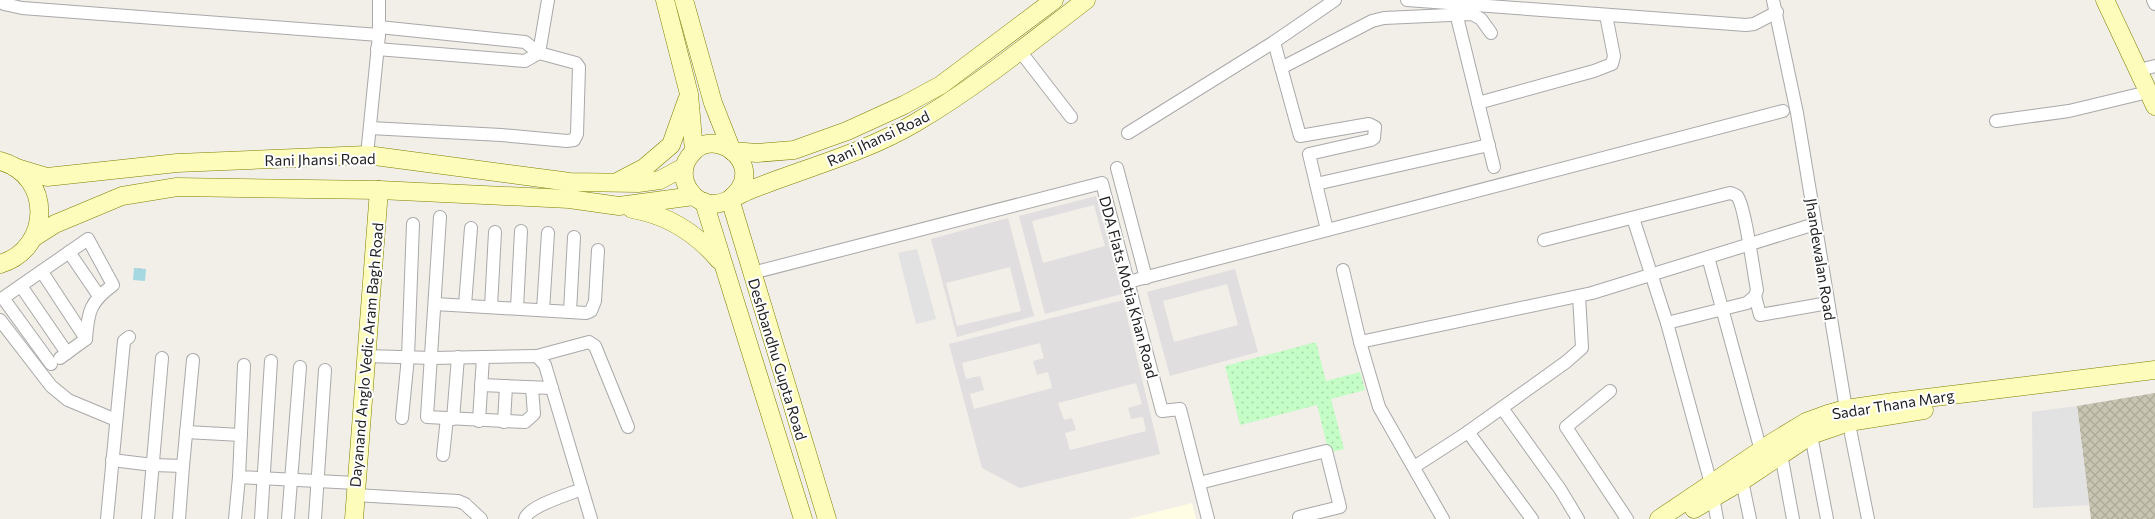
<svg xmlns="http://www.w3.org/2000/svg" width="2155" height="519" font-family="Commissioner,sans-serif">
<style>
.residential{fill:#e0dedf;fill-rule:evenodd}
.education{fill:#fffde4}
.construction{fill:url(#construction-cross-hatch)}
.park{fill:url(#park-dots)}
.parking{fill:#e2e2e2}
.water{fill:url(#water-ripples)}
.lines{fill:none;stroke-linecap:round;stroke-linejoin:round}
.street-casing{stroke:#a9a9a9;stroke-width:14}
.secondary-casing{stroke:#7c8100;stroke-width:19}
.street{stroke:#fff;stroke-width:12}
.secondary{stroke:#fdfcbb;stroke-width:18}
.labels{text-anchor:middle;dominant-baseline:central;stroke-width:4;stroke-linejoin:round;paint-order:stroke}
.street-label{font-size:15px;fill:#222;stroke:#fff}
</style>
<defs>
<pattern id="construction-cross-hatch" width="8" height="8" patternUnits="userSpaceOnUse" patternTransform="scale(1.25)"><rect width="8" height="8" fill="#c8c6b2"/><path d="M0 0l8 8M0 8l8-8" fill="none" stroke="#acaa99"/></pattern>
<pattern id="park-dots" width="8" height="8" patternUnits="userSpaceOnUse" patternTransform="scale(1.25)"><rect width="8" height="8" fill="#c4fdc5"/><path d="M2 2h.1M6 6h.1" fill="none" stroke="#a8d9a9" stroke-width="1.8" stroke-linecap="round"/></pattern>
<pattern id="water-ripples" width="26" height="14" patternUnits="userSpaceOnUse" patternTransform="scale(1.25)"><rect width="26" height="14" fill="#a6d8e2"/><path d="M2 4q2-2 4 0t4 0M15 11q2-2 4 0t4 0" fill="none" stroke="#8fb9c2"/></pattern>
</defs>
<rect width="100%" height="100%" fill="#f2eee8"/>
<g class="residential">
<path d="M1096 196 1122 294 1045 314 1019 216ZM1094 205 1105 246 1043 263 1032 221Z"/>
<path d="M1008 218 1034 316 957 337 931 239ZM1010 267 1021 311 957 326 946 283Z"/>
<path d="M1235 269 1258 352 1170 376 1147 292ZM1227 284 1238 325 1174 342 1163 301Z"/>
<path d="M1123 300 1160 454 1020 488 982 468 949 344ZM1040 343 1044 358 1033 361 1037 375 1048 372 1052 388 974 409 970 394 984 390 980 376 966 379 962 363ZM1136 383 1142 404 1128 408 1131 419 1143 417 1146 431 1070 450 1065 433 1076 430 1072 418 1064 420 1058 403Z"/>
</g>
<polygon class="education" points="1192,503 1196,519 1128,519"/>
<polygon class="construction" points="2155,393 2155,519 2091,519 2077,406"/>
<polygon class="park" points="1316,342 1326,381 1360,372 1365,390 1331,399 1344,449 1329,453 1317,405 1240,425 1225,366"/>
<g class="parking">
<polygon points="917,249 936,319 916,324 898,253"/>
<polygon points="2077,406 2089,505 2033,508 2032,412"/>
</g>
<polygon class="water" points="134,268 146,269 145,281 133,280"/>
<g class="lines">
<defs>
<g id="street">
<polyline points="0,0 4,4 22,8 379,35"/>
<polyline points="1407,0 1746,25 1754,24 1777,12"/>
<polyline points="1773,0 1797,113 1846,409 1868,519"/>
<polyline points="2153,0 2155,4"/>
<polyline points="1456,13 1494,167"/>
<polyline points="1274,42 1300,136 1369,124 1375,127 1374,138 1371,140 1309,154 1327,230"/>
<polyline points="377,49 525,61 539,53"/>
<polyline points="1020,51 1071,117"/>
<polyline points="539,53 548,0"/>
<polyline points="1281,68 1372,21 1384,18 1472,14 1481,19 1491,33"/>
<polyline points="2139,70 2155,66"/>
<polyline points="1478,103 1594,71 1612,64 1614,56 1606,15"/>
<polyline points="1996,121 2069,111 2148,92"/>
<polyline points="370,128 501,135 567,141 574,140 577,134 579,67 576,63 539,53 525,42 379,27"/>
<polyline points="1128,133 1274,42 1335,0"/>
<polyline points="367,155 379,35 379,0"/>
<polyline points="1117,168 1146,278"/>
<polyline points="1316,184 1489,145"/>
<polyline points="440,217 427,417 525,422 534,414 532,388"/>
<polyline points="1633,218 1667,323 1711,484"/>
<path d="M1544 240 1730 193C1733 194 1735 194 1737 196 1745 205 1754 275 1757 290L1755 296 1747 303 1667 323"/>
<polyline points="69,252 99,296"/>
<polyline points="1708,257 1761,451"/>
<polyline points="1343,270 1360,342 1379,407 1443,519"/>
<polyline points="42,272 86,339"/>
<polyline points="752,273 1102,183 1162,411 1180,409 1208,519"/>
<polyline points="1128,282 1783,111"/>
<polyline points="21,286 67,353"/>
<polyline points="1755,296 1760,315 1828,303"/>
<polyline points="435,304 586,313 591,311 595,301 598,250"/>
<polyline points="465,305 471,228"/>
<polyline points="491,307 495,232"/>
<polyline points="517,308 521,231"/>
<polyline points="543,310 548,233"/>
<polyline points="570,312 574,237"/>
<polyline points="0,320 51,386 68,400 116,420"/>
<polyline points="1360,342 1592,293 1815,224"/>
<polyline points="365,356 433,358 537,356 545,365 591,519"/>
<polyline points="537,356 589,342 595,346 628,427"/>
<polyline points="60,358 86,339"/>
<path d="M51 364 3 298 88 239 113 285C90 302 88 311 86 339"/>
<polyline points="244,365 239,477 356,483"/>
<polyline points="481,385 552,388"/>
<polyline points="1610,391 1566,427 1627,519"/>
<polyline points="1502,408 1560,489 1578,519"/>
<polyline points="402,418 408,357 413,224"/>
<polyline points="453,419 458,357"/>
<polyline points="479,421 483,357"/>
<polyline points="504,422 506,386"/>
<polyline points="186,432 241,435"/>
<polyline points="1468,432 1532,519"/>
<polyline points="1811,435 1827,519"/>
<polyline points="1781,454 1793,519"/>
<polyline points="443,455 447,418"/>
<polyline points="112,460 153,465 183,466 193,360"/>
<polyline points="1414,467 1468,432 1566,362 1582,348 1579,296"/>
<polyline points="1742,481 1750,519"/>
<polyline points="1199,483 1326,451 1340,507 1299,517"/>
<polyline points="355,495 458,501 465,504 481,519"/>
<polyline points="1713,497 1717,519"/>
<polyline points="107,519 124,341 129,337"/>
<polyline points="148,519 162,358"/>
<polyline points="179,519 183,466"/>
<polyline points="235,519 239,477"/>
<polyline points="261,519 271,361"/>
<polyline points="288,519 300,367"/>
<polyline points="315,519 325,370"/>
<path d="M525 519C528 506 570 494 582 489"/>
</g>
<g id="secondary">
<polyline points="665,0 689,94 694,151"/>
<polyline points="684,0 713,103 732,151"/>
<polyline points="2105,0 2155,106"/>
<polyline points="732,151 757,153 794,150 847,131 904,105 941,85 1054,0"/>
<path d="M0 161C53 175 52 249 0 264"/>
<polyline points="14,167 47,177 177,163 367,155 570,182 638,183 660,180 684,167"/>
<polyline points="619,181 644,168 671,145 687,100"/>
<path d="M730 199C733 196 738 192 740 188 757 161 719 130 695 150 691 154 688 158 686 162 678 182 694 205 715 204 728 203 739 194 750 190 805 168 864 153 915 123 975 88 1030 43 1086 0"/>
<polyline points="730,199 827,519"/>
<polyline points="704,202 803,519"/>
<path d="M632 209C668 215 696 233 719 260"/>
<polyline points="33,238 55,224 122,196 177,187 379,190 569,199 619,206 694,196"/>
<polyline points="1694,509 1742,481 1811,435 1849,422 1924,410"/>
<polyline points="354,519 379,190"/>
<polyline points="1659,519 1773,442 1806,422 1828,414 1846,409 1894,402 2155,370"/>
</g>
</defs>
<use href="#street" class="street-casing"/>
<use href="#secondary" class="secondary-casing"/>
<use href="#street" class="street"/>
<use href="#secondary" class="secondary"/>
</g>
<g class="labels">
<g class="street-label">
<text transform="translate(878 138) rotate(-25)">Rani Jhansi Road</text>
<text transform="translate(320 159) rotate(-1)">Rani Jhansi Road</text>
<text transform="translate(1821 259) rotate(81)">Jhandewalan Road</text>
<text transform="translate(1129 287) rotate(75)">DDA Flats Motia Khan Road</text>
<text transform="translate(366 355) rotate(-85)">Dayanand Anglo Vedic Aram Bagh Road</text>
<text transform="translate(778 359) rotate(73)">Deshbandhu Gupta Road</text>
<text transform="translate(1893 404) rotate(-9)">Sadar Thana Marg</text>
</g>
</g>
</svg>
